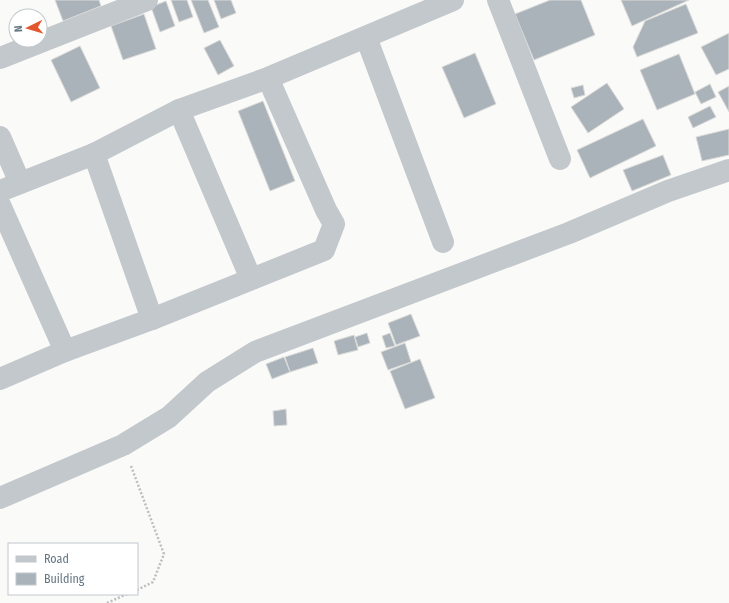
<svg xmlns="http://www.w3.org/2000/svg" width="729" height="603" font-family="'Fira Sans Condensed',sans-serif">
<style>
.building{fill:#aab3b9;stroke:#dcdcda}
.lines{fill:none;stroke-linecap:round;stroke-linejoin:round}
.path{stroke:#bbbfc2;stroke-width:2.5;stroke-dasharray:2 2;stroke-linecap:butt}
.minor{stroke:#c3c8cc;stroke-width:22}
</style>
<rect width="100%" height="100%" fill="#fafaf8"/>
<g class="building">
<polygon points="55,0 99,0 101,6 63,21"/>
<polygon points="171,0 187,0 193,17 179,22"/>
<polygon points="191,0 208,0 219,27 204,33"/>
<polygon points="214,0 231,0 236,13 221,19"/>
<polygon points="550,0 581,0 595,35 534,60 515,14"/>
<polygon points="621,0 689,0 632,26"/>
<polygon points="166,1 175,26 160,32 151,7"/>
<polygon points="686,4 698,33 637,57 633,47 645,21"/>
<polygon points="144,14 156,49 123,60 111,26"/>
<polygon points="729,33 729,69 716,75 701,47"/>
<polygon points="220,40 234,66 218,75 204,48"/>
<polygon points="80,46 100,88 71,102 51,60"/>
<polygon points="475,53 496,104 464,118 442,67"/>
<polygon points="679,54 695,94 657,110 640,70"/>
<polygon points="607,83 624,109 588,133 571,107"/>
<polygon points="710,84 716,97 701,104 695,92"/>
<polygon points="583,85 585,95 574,98 571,88"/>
<polygon points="729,86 729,112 718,92"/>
<polygon points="263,101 295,181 270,191 238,111"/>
<polygon points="710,106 716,117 693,128 688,117"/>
<polygon points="643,119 656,146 590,178 577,150"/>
<polygon points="729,129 729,155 702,161 696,137"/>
<polygon points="663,155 671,175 632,191 623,170"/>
<polygon points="411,314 420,336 396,345 388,323"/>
<polygon points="367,333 370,343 358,347 355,337"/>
<polygon points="390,333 395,346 386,348 382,336"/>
<polygon points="354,335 358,350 338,355 334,341"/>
<polygon points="405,343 411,362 388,370 381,352"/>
<polygon points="313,348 318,363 290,372 285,357"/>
<polygon points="284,357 290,372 272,379 266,364"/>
<polygon points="420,359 435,398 405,409 390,371"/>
<polygon points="286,409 287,425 274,426 273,411"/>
</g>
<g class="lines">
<g class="path">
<polyline points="131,466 164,554 153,582 137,590"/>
<polyline points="107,603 127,594"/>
</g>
<g class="minor">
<polyline points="498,0 560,159"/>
<polyline points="366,37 443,242"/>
<polyline points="0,58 147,0"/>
<polyline points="179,110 251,279"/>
<polyline points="0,137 20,183"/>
<polyline points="94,154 152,319"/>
<polyline points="0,191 94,154 179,110 268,78 453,0"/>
<polyline points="0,205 65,351"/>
<polyline points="0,379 65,351 152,319 324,250 334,224 326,210 268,78"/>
<polyline points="0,498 123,445 169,417 207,382 255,352 569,233 668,191 729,170"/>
</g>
</g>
<rect x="8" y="543" width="130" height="52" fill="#ffffff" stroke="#c1c8cd"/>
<rect x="16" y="556" width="20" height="6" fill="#c3c8cc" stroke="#c1c8cd"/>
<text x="44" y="563" font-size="12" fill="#657683">Road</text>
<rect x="16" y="573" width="20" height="12" fill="#aab3b9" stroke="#c1c8cd"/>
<text x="44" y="583" font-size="12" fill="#657683">Building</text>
<g transform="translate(28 28) rotate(265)"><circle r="19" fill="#ffffff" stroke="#c1c8cd"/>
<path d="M0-3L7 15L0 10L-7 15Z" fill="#e4572e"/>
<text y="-6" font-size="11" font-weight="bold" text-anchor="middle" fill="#657683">N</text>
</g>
</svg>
